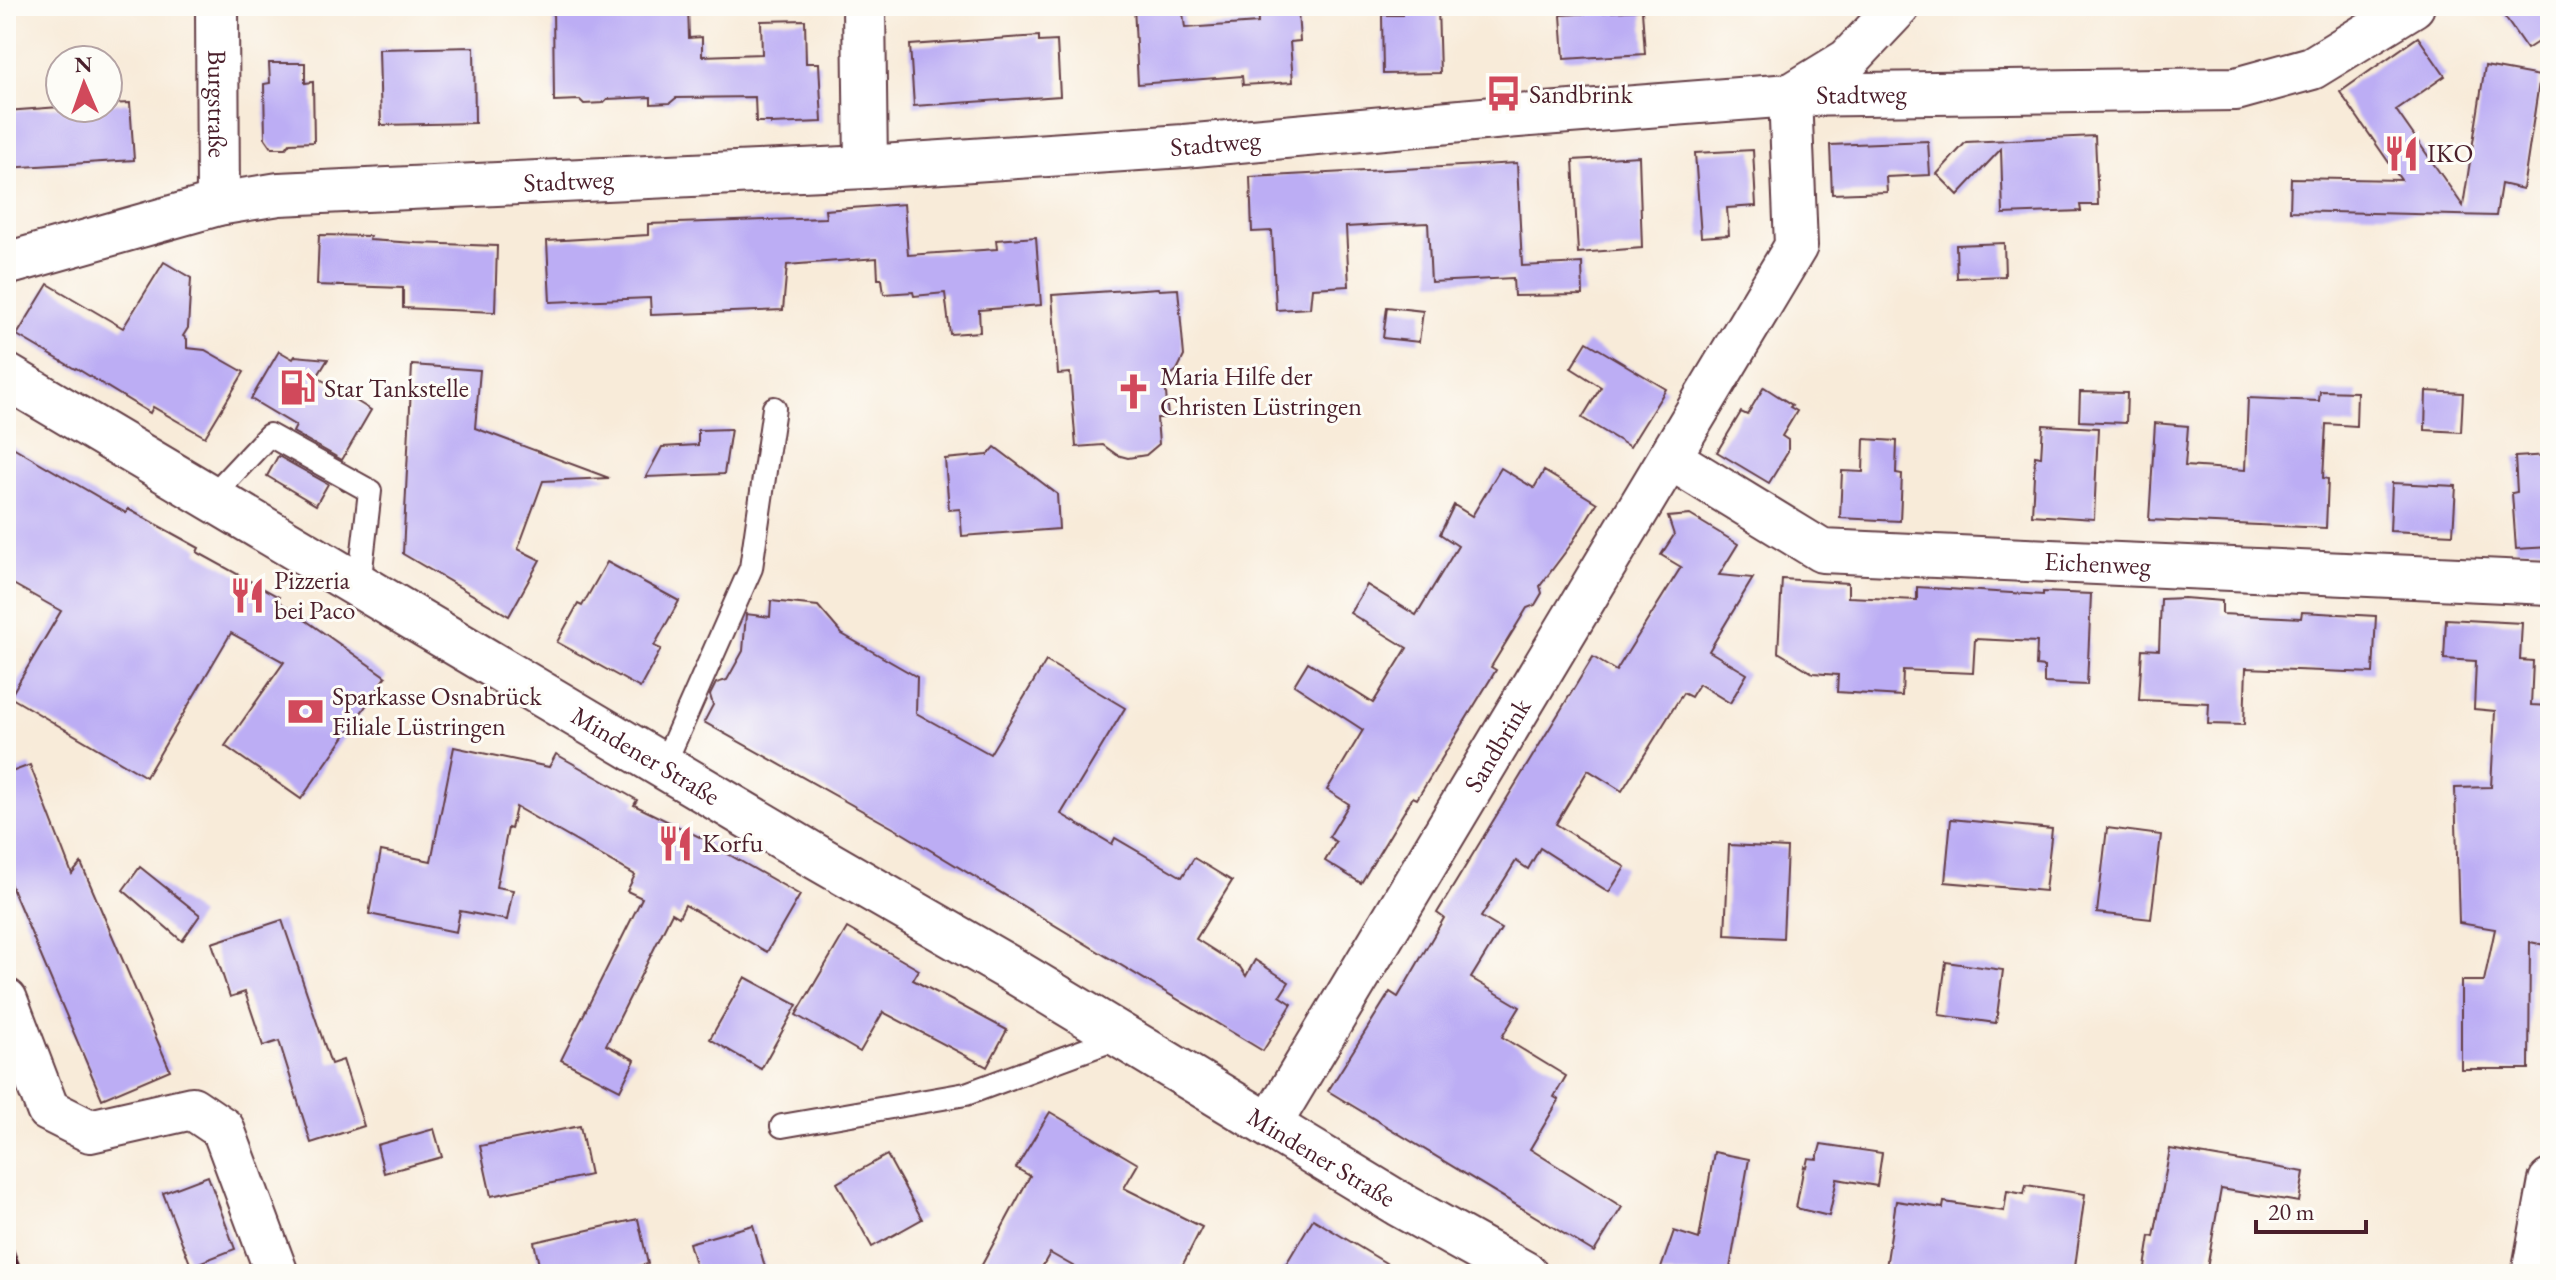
<svg xmlns="http://www.w3.org/2000/svg" width="2556" height="1280" font-family="'EB Garamond',serif">
<style>
.building{fill:#bcadf4}
.lines{fill:none;stroke-linecap:round;stroke-linejoin:round}
.lane-casing{stroke:#643e45;stroke-width:26}
.street-casing{stroke:#643e45;stroke-width:46}
.secondary-casing{stroke:#643e45;stroke-width:48}
.lane{stroke:#fff;stroke-width:22}
.street{stroke:#fff;stroke-width:42}
.secondary{stroke:#fff;stroke-width:44}
.rail-casing{stroke:#4a1f2b;stroke-width:9}
.rail{stroke:#fdfcf7;stroke-width:6;stroke-dasharray:18;stroke-linecap:butt}
.labels{text-anchor:middle;dominant-baseline:central;stroke-width:6;stroke-linejoin:round;paint-order:stroke}
.poi-label{font-size:26px;fill:#4a1f2b;stroke:#fdfcf7;text-anchor:start}
.street-label{font-size:26px;fill:#4a1f2b;stroke:#fdfcf7}
</style>
<rect width="100%" height="100%" fill="#fdfcf7"/>
<filter id="ink" filterUnits="userSpaceOnUse"><feTurbulence type="fractalNoise" baseFrequency=".0125" numOctaves="2"/><feDisplacementMap in="SourceGraphic" scale="16" xChannelSelector="R" yChannelSelector="G"/><feConvolveMatrix kernelMatrix="1 2 1 2 8 2 1 2 1" color-interpolation-filters="sRGB"/></filter>
<filter id="wash" filterUnits="userSpaceOnUse"><feTurbulence type="fractalNoise" baseFrequency=".006" numOctaves="4" result="noise"/><feDisplacementMap in="SourceGraphic" scale="32" xChannelSelector="R" yChannelSelector="G"/><feGaussianBlur stdDeviation="1.8" result="paint"/><feColorMatrix in="noise" values="0 0 0 0 0 0 0 0 0 0 0 0 0 0 0 0 0 1.4 0 .05"/><feComposite in="paint" operator="in"/></filter>
<g filter="url(#wash)">
<rect width="100%" height="100%" fill="#f8ebd9"/>
<g id="blocks">
<g class="building">
<polygon points="553,6 688,6 689,38 702,37 702,56 762,54 761,21 805,20 806,63 819,63 822,122 771,124 771,122 756,122 755,97 676,98 670,103 651,104 651,97 607,99 603,103 584,104 580,100 554,101"/>
<polygon points="1134,6 1182,6 1185,28 1258,23 1257,6 1285,6 1286,13 1298,12 1300,41 1290,42 1293,82 1243,85 1242,76 1138,84"/>
<polygon points="1402,6 1438,6 1440,73 1383,74 1382,15 1402,15"/>
<polygon points="2497,6 2550,6 2550,34 2527,49"/>
<polygon points="1642,10 1645,54 1564,59 1561,15"/>
<polygon points="1039,36 1039,42 1057,41 1060,96 914,106 910,45"/>
<polygon points="2418,37 2445,76 2396,110 2463,206 2485,66 2540,76 2523,189 2501,184 2496,216 2290,211 2291,178 2401,180 2340,92"/>
<polygon points="474,47 475,123 381,125 379,49"/>
<polygon points="269,63 305,63 305,83 313,82 314,142 290,143 286,148 272,148 265,138 264,84 270,83"/>
<polygon points="130,103 134,160 6,168 6,111 60,107 108,108 108,104"/>
<polygon points="2095,136 2098,205 2080,205 2081,211 2003,214 2001,149 1958,195 1937,174 1966,142"/>
<polygon points="1928,141 1930,175 1886,177 1887,192 1832,194 1830,145"/>
<polygon points="1753,150 1756,206 1727,208 1729,235 1701,237 1695,153"/>
<polygon points="1639,156 1642,248 1578,253 1573,160"/>
<polygon points="1517,163 1522,266 1582,263 1583,295 1514,296 1513,278 1431,282 1428,223 1381,225 1346,227 1349,286 1312,288 1310,308 1276,310 1272,231 1252,232 1250,177"/>
<polygon points="904,204 908,255 997,249 996,240 1036,237 1041,305 979,310 980,332 950,334 945,293 914,296 913,292 884,294 882,279 878,279 877,258 787,265 783,310 651,315 650,298 550,302 547,241 648,235 648,224 826,218 825,210"/>
<polygon points="319,235 370,236 369,240 416,243 497,246 495,312 403,308 403,288 317,285"/>
<polygon points="2004,243 2005,276 1957,278 1956,245"/>
<polygon points="164,262 191,278 188,328 183,336 187,339 187,348 205,350 244,372 205,437 153,407 150,413 76,368 75,369 17,335 48,284 123,328"/>
<polygon points="1158,288 1159,290 1178,289 1184,356 1177,370 1165,380 1168,418 1157,418 1159,444 1146,455 1128,458 1117,455 1103,445 1076,447 1070,373 1058,374 1052,295"/>
<polygon points="1387,307 1423,311 1419,342 1383,338"/>
<polygon points="1587,342 1666,389 1630,447 1582,418 1601,387 1571,368"/>
<polygon points="279,351 293,359 295,356 328,359 317,377 371,410 342,460 293,432 296,426 251,399"/>
<polygon points="412,365 480,370 475,428 609,478 543,481 518,549 540,560 509,616 403,554"/>
<polygon points="1764,387 1792,405 1790,407 1797,411 1782,436 1788,440 1788,452 1769,483 1717,452 1741,412 1747,415"/>
<polygon points="2320,391 2357,392 2356,426 2326,424 2323,478 2328,479 2326,528 2149,520 2155,423 2188,426 2185,466 2245,470 2248,398 2319,401"/>
<polygon points="2426,391 2463,393 2461,432 2425,430"/>
<polygon points="2080,392 2127,393 2126,423 2079,421"/>
<polygon points="2043,425 2098,428 2094,519 2032,515 2035,456 2041,457"/>
<polygon points="731,429 724,474 646,477 662,447 698,445 698,430"/>
<polygon points="1864,439 1897,441 1896,473 1902,474 1900,521 1840,518 1842,471 1863,472"/>
<polygon points="6,443 126,513 128,509 199,548 197,552 279,597 277,600 386,677 301,799 225,746 284,662 231,633 146,777 10,697 61,611 6,580"/>
<polygon points="995,447 1057,494 1059,529 962,536 960,509 949,510 945,459 988,455"/>
<polygon points="2550,455 2550,547 2516,549 2512,493 2517,492 2515,457"/>
<polygon points="278,456 328,484 316,505 267,476"/>
<polygon points="1501,468 1534,488 1544,471 1597,503 1570,546 1540,586 1542,593 1535,605 1527,608 1491,667 1496,670 1417,799 1413,797 1361,883 1325,861 1336,842 1329,837 1349,804 1327,790 1363,730 1294,685 1308,662 1373,703 1407,648 1350,613 1367,585 1416,615 1458,546 1440,534 1454,505 1472,516"/>
<polygon points="2392,483 2456,486 2453,534 2390,531"/>
<polygon points="1690,515 1738,544 1719,575 1753,578 1709,651 1747,674 1730,703 1699,684 1691,697 1683,693 1622,791 1588,770 1556,824 1625,867 1609,892 1540,848 1528,869 1516,861 1481,917 1501,929 1471,978 1520,1007 1502,1037 1566,1076 1554,1097 1559,1100 1530,1149 1622,1207 1594,1252 1328,1091 1390,992 1398,997 1444,918 1437,913 1593,657 1616,671 1681,567 1661,555 1674,535 1668,517"/>
<polygon points="607,562 679,601 654,646 661,649 640,688 557,642 578,604 582,606"/>
<polygon points="1782,579 1848,583 1848,597 1917,600 1917,587 2043,595 2043,592 2091,594 2087,685 2044,683 2044,667 2036,666 2037,642 1975,639 1973,673 1903,670 1902,696 1837,692 1838,675 1813,673 1778,652"/>
<polygon points="2184,598 2222,601 2222,614 2301,618 2302,612 2376,616 2373,673 2246,668 2244,725 2208,724 2209,703 2139,700 2142,649 2159,650 2161,599"/>
<polygon points="771,601 818,606 842,634 917,677 916,713 990,754 1046,661 1125,708 1061,814 1112,844 1115,838 1182,877 1194,858 1232,881 1196,939 1240,967 1246,976 1255,960 1289,982 1280,996 1292,1004 1263,1051 902,833 704,722 713,705 710,695 716,683 727,680 743,651 746,614 770,617"/>
<polygon points="2446,619 2522,623 2520,660 2533,661 2531,705 2550,706 2550,946 2530,942 2529,1069 2461,1069 2461,981 2484,981 2495,929 2459,923 2455,788 2491,787 2495,711 2474,709 2476,661 2444,659"/>
<polygon points="454,747 549,767 556,754 637,800 634,805 714,844 714,846 800,895 767,952 685,905 679,917 672,913 606,1045 635,1060 620,1090 561,1060 642,898 627,891 635,875 516,807 511,829 508,828 496,887 513,890 507,920 460,911 456,932 369,914 381,851 431,861"/>
<polygon points="30,765 72,874 81,863 170,1070 102,1099 6,874 6,774"/>
<polygon points="1951,819 2052,829 2045,891 1945,882"/>
<polygon points="2107,828 2161,835 2151,919 2097,913"/>
<polygon points="1729,845 1787,848 1783,938 1725,935"/>
<polygon points="140,867 200,915 182,941 123,890"/>
<polygon points="282,920 331,1064 343,1060 364,1126 311,1143 279,1041 263,1046 245,992 230,997 212,943"/>
<polygon points="847,928 919,970 913,980 1007,1030 987,1067 883,1012 860,1052 796,1015"/>
<polygon points="1946,962 2003,970 1996,1023 1939,1015"/>
<polygon points="745,977 797,1005 761,1069 710,1039"/>
<polygon points="1050,1112 1138,1164 1124,1188 1202,1227 1178,1274 1087,1274 1050,1253 1038,1274 977,1274 1030,1176 1016,1168"/>
<polygon points="580,1126 590,1175 491,1196 480,1146"/>
<polygon points="434,1129 442,1157 384,1173 377,1145"/>
<polygon points="1821,1144 1882,1153 1877,1186 1837,1179 1829,1216 1796,1208 1804,1166 1806,1167 1808,1158 1817,1159"/>
<polygon points="2170,1149 2304,1172 2299,1202 2221,1189 2206,1274 2144,1274 2150,1236 2154,1237"/>
<polygon points="1714,1152 1749,1159 1729,1274 1659,1274 1674,1231 1699,1239"/>
<polygon points="887,1155 922,1219 872,1247 837,1183"/>
<polygon points="208,1176 235,1249 191,1266 163,1193"/>
<polygon points="2026,1185 2085,1194 2074,1274 1885,1274 1896,1201 1943,1208 1944,1202 2004,1211 2007,1191 2024,1194"/>
<polygon points="638,1219 648,1264 626,1269 627,1274 541,1274 534,1242"/>
<polygon points="1313,1219 1404,1274 1280,1274"/>
<polygon points="753,1225 767,1274 698,1274 689,1243"/>
</g>
</g>
</g>
<g filter="url(#ink)">
<use href="#blocks" fill-opacity="0" stroke="#643e45" stroke-width="2"/>
<g class="lines">
<defs>
<g id="lane">
<polyline points="210,498 269,435 370,491 359,586"/>
<polyline points="663,767 751,568 774,408"/>
<polyline points="782,1126 966,1094 1121,1037"/>
</g>
<g id="street">
<path id="s1" d="M217 6 218 204"/>
<polyline points="864,6 866,167"/>
<polyline points="1791,95 1848,60 1899,6"/>
<path id="s2" d="M6 264 218 204 279 194 866 167 1184 146 1505 117 1790 95 2236 89 2312 68 2413 6"/>
<path id="s3" d="M1670 458 1822 551 2550 583"/>
<polyline points="6,1000 48,1110 90,1131 192,1108 223,1129 277,1274"/>
<path id="s4" d="M1269 1126 1796 246 1790 95"/>
<polyline points="2533,1274 2550,1181"/>
</g>
<g id="secondary">
<path id="s5" d="M6 376 813 855 1009 968 1399 1204 1525 1274"/>
</g>
</defs>
<use href="#lane" class="lane-casing"/>
<use href="#street" class="street-casing"/>
<use href="#secondary" class="secondary-casing"/>
<use href="#lane" class="lane"/>
<use href="#street" class="street"/>
<use href="#secondary" class="secondary"/>
<defs>
<polyline id="rail" points="6,1240 19,1274"/>
</defs>
<use href="#rail" class="rail-casing"/>
<use href="#rail" class="rail"/>
</g>
</g>
<defs>
<symbol id="bus-bare" viewBox="-9 -9 18 18"><path d="M-5-6H5V4H4V6H2V4H-2V6H-4V4H-5ZM-3.5-4V0h7V-4ZM-3.5 1.2v1.5H-2V1.2ZM2 1.2v1.5H3.5V1.2Z" fill="#d1495b" stroke="#fdfcf7" stroke-width="2.5" paint-order="stroke"/></symbol>
<symbol id="restaurant-bare" viewBox="-9 -9 18 18"><path d="M-5-6h1v4h1v-4h1v4h1v-4h1v5L-1.5 .5V6h-2V.5L-5-1ZM5-6V6H3V1.5H1.5Q1.5-4 5-6Z" fill="#d1495b" stroke="#fdfcf7" stroke-width="2.5" paint-order="stroke"/></symbol>
<symbol id="fuel-bare" viewBox="-9 -9 18 18"><path d="M-5.5-6h7V0h2V4h1.3V-2.5L3-4.5l.8-.8L6-3V5H2.5V1h-1V6h-7ZM-4.2-4.7v3.2H.2V-4.7Z" fill="#d1495b" stroke="#fdfcf7" stroke-width="2.5" paint-order="stroke"/></symbol>
<symbol id="church-bare" viewBox="-9 -9 18 18"><path d="M-1.2-6h2.4v3.5h3.3v2.4h-3.3V6h-2.4V-.1h-3.3v-2.4h3.3Z" fill="#d1495b" stroke="#fdfcf7" stroke-width="2.5" paint-order="stroke"/></symbol>
<symbol id="bank-bare" viewBox="-9 -9 18 18"><path d="M-6-4H6V4H-6ZM0-2.3a2.3 2.3 0 1 0 0 4.6a2.3 2.3 0 1 0 0-4.6Z" fill="#d1495b" stroke="#fdfcf7" stroke-width="2.5" paint-order="stroke"/></symbol>
</defs>
<g fill-rule="evenodd">
<use href="#bus-bare" x="1478" y="68" width="51" height="51"/>
<use href="#restaurant-bare" x="2376" y="128" width="51" height="51"/>
<use href="#fuel-bare" x="272" y="362" width="51" height="51"/>
<use href="#church-bare" x="1108" y="366" width="51" height="51"/>
<use href="#restaurant-bare" x="222" y="570" width="51" height="51"/>
<use href="#bank-bare" x="280" y="686" width="51" height="51"/>
<use href="#restaurant-bare" x="650" y="818" width="51" height="51"/>
</g>
<g class="labels">
<g class="poi-label">
<text x="1529" y="94">Sandbrink</text>
<text x="2427" y="153">IKO</text>
<text x="1160" y="376">Maria Hilfe der<tspan x="1160" dy="30">Christen Lüstringen</tspan></text>
<text x="324" y="388">Star Tankstelle</text>
<text x="274" y="580">Pizzeria<tspan x="274" dy="30">bei Paco</tspan></text>
<text x="332" y="696">Sparkasse Osnabrück<tspan x="332" dy="30">Filiale Lüstringen</tspan></text>
<text x="702" y="843">Korfu</text>
</g>
<g class="street-label">
<text stroke="none"><textPath href="#s2" startOffset="1868">Stadtweg</textPath></text>
<text stroke="none"><textPath href="#s1" startOffset="98">Burgstraße</textPath></text>
<text stroke="none"><textPath href="#s2" startOffset="1220">Stadtweg</textPath></text>
<text stroke="none"><textPath href="#s2" startOffset="572">Stadtweg</textPath></text>
<text stroke="none"><textPath href="#s3" startOffset="454">Eichenweg</textPath></text>
<text stroke="none"><textPath href="#s4" startOffset="444">Sandbrink</textPath></text>
<text stroke="none"><textPath href="#s5" startOffset="744">Mindener Straße</textPath></text>
<text stroke="none"><textPath href="#s5" startOffset="1530">Mindener Straße</textPath></text>
</g>
</g>
<rect width="2556" height="1280" fill="none" stroke="#fdfcf7" stroke-width="32"/>
<g transform="translate(84 84) rotate(358)"><circle r="38" fill="#fdfcf7" stroke="#b5a4a5" stroke-width="2"/>
<path d="M0-6L14 30L0 20L-14 30Z" fill="#d1495b"/>
<text y="-12" font-size="22" font-weight="bold" text-anchor="middle" fill="#4a1f2b">N</text>
</g>
<path d="M2256 1220v12h110v-12" fill="none" stroke="#4a1f2b" stroke-width="4"/>
<text x="2268" y="1220" font-size="24" fill="#4a1f2b" stroke="#fdfcf7" stroke-width="6" paint-order="stroke">20 m</text>
</svg>
